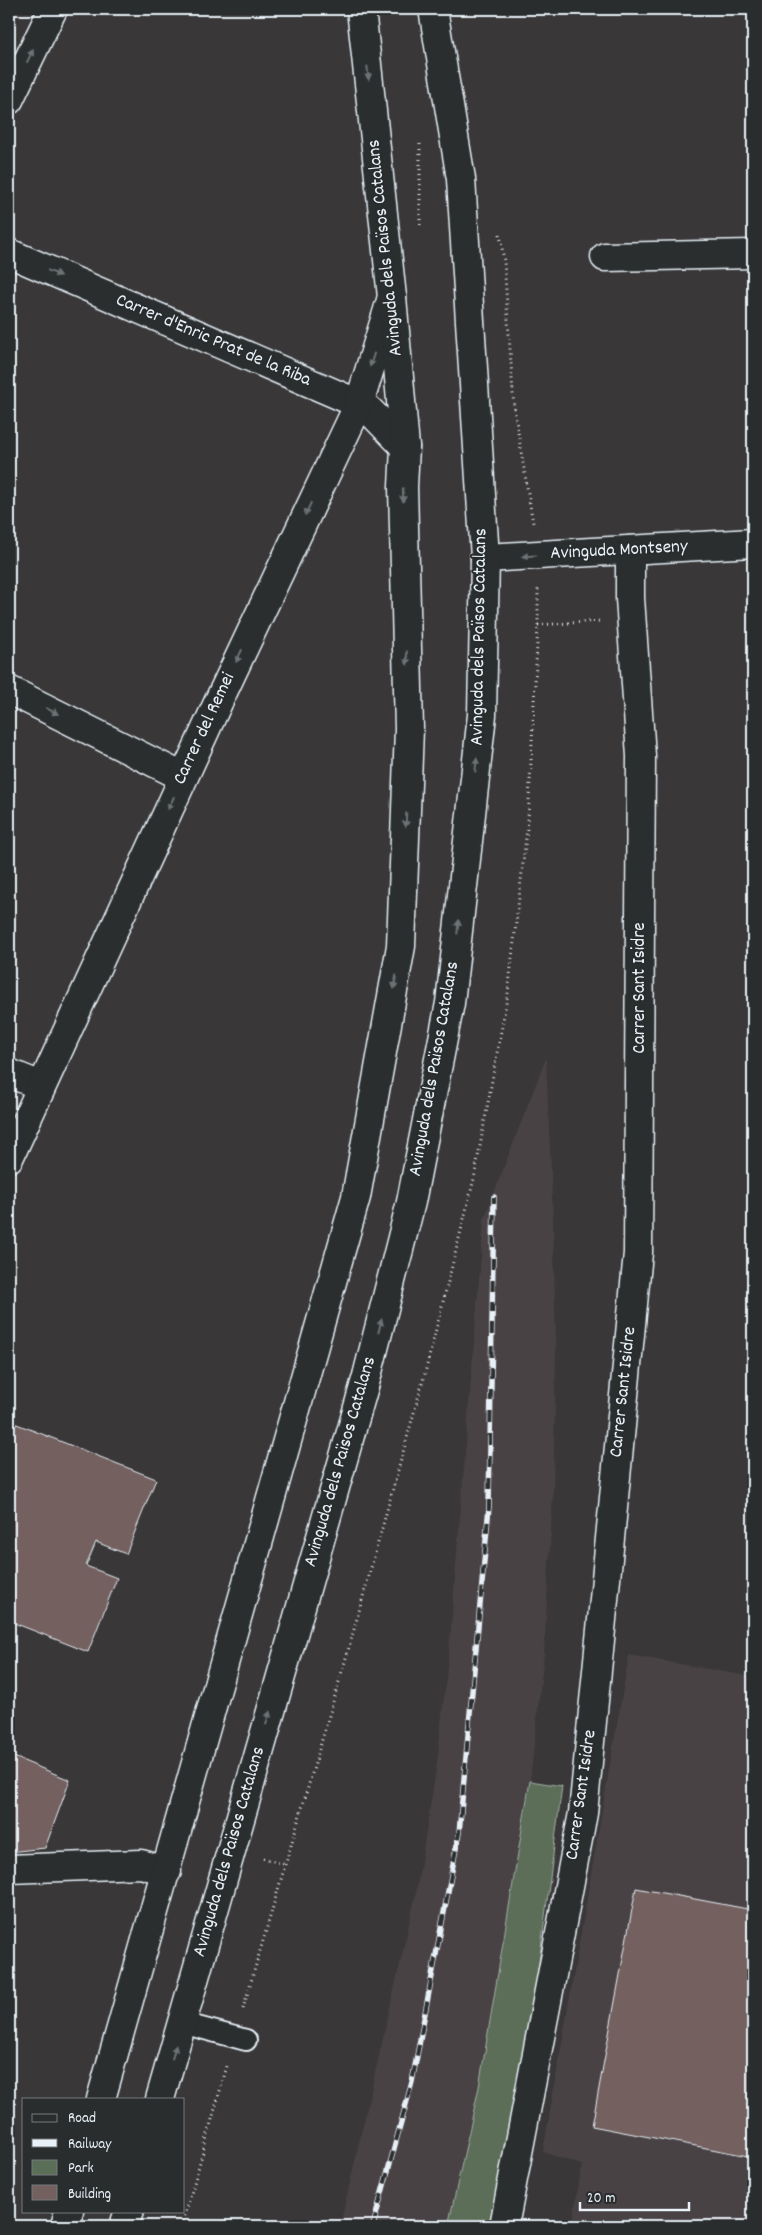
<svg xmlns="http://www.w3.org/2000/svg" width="762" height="2235" font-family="Dekko,sans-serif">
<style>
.built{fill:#4a4344}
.green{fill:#5b6e58;stroke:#a2b0a8}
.building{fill:#73605f;stroke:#e8f1f8}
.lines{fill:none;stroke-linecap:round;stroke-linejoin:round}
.lane-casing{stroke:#e8f1f8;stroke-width:24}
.street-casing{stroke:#e8f1f8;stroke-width:31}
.secondary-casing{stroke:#e8f1f8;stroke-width:31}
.path{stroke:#e8f1f8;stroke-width:3;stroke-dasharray:1 4;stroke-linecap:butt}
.lane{stroke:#2a2d2e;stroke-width:20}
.street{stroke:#2a2d2e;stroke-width:28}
.secondary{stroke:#2a2d2e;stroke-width:28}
.rail-casing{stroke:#e8f1f8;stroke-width:5.5}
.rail{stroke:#2a2d2e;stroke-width:4;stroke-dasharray:11;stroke-linecap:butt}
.oneway{fill:#6c7275}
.labels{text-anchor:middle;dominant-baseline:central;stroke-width:4;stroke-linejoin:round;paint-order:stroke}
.street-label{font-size:19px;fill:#e8f1f8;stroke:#2a2d2e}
</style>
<rect width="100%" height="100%" fill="#393738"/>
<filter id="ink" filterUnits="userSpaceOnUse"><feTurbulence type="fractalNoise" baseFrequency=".02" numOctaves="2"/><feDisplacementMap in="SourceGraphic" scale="10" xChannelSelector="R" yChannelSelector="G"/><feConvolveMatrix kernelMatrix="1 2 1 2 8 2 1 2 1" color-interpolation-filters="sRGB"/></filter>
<g filter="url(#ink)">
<g class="built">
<polygon points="546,1058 553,1220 556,1348 553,1493 544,1653 530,1781 479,2087 448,2226 340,2226 416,1894 437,1764 450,1640 484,1219"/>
<polygon points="629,1655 753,1677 753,2226 572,2226 582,2165 543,2152"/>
</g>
<polygon class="green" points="530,1781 562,1786 537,1978 490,2226 448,2226 479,2087"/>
<g class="building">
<polygon points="9,1421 156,1479 126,1554 96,1542 86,1566 117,1578 88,1652 9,1621"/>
<polygon points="9,1701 14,1703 9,1716"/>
<polygon points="9,1755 70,1780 45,1848 9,1852"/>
<polygon points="636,1888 753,1910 753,2157 592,2126"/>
</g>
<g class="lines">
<defs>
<polyline id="lane" points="182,2023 246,2040"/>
<g id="street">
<polyline points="9,100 53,9"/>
<polyline points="9,253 359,404 369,410 405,447"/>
<polyline points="605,257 753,254"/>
<polyline points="485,558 753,543"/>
<polyline points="9,690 183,777"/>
<polyline points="9,1073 41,1086"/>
<polyline points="9,1158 222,694 359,404 392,297"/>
<polyline points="9,1869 141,1864 167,1871"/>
<polyline points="504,2226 583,1813 638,1253 641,756 630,598 630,550"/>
</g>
<g id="secondary">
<polyline points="101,2099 356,1197 401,946 409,729 403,487 405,447 392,297 361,9"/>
<polyline points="160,2099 367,1376 411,1202 450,1003 482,715 485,558 461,179 433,9"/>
<polyline points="65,2226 69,2211"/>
<polyline points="124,2226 129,2211"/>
</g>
</defs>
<use href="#lane" class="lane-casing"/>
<use href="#street" class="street-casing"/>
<use href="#secondary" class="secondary-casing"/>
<g class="path">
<polyline points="420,144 420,228"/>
<polyline points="500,234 504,261 514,408 533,523"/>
<polyline points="538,625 600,621"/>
<polyline points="263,1858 284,1864"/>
<polyline points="243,2009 348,1651 425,1373 474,1179 508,993 528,820 538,625 538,586"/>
<polyline points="182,2226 227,2066"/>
</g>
<use href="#lane" class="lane"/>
<use href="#street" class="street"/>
<use href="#secondary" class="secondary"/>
<defs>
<polyline id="rail" points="373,2226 412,2082 459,1833 489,1507 494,1197"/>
</defs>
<use href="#rail" class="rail-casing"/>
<use href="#rail" class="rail"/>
</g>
<defs><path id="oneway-solid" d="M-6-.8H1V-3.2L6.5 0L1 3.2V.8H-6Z" transform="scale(1.25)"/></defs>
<g class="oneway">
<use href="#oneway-solid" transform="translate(30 56) rotate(-64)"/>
<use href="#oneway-solid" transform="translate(368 73) rotate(84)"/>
<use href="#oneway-solid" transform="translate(54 273) rotate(23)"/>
<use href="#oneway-solid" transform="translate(372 360) rotate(107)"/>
<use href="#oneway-solid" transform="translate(403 495) rotate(89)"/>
<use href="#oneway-solid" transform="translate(308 509) rotate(115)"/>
<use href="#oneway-solid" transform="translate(529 556) rotate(177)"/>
<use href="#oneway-solid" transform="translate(239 656) rotate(115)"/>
<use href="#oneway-solid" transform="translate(407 658) rotate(88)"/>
<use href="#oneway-solid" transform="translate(52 711) rotate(27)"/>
<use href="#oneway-solid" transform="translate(476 765) rotate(-84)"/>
<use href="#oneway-solid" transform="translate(171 803) rotate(115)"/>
<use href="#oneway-solid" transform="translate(406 820) rotate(92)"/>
<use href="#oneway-solid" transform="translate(458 927) rotate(-84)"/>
<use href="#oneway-solid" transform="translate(395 982) rotate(100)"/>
<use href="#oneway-solid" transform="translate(380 1326) rotate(-76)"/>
<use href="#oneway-solid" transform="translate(268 1718) rotate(-74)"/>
<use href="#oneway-solid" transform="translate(174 2052) rotate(-74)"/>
</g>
</g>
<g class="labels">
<g class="street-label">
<text transform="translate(386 248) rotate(-96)">Avinguda dels Països Catalans</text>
<text transform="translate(213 341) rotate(23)">Carrer d'Enric Prat de la Riba</text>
<text transform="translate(619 551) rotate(-3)">Avinguda Montseny</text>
<text transform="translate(480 637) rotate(-89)">Avinguda dels Països Catalans</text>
<text transform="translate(205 729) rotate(-65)">Carrer del Remei</text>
<text transform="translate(640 988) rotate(-90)">Carrer Sant Isidre</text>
<text transform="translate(435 1069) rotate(-80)">Avinguda dels Països Catalans</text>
<text transform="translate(624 1392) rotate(-84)">Carrer Sant Isidre</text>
<text transform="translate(341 1462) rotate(-74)">Avinguda dels Països Catalans</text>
<text transform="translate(582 1795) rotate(-82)">Carrer Sant Isidre</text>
<text transform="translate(230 1852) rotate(-74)">Avinguda dels Països Catalans</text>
</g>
</g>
<rect width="762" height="2235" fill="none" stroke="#2a2d2e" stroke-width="30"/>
<rect x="15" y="15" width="732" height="2205" fill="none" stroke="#e8f1f8" stroke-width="2" filter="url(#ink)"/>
<rect x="22" y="2098" width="162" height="115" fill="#2a2d2e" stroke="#767b7f"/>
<rect x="32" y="2114" width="25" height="8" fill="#2a2d2e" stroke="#767b7f"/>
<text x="68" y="2122" font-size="15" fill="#e8f1f8">Road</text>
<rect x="32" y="2139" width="25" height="8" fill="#e8f1f8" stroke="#767b7f"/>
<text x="68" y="2148" font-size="15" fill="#e8f1f8">Railway</text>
<rect x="32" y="2160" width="25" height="15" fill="#5b6e58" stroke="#767b7f"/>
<text x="68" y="2172" font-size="15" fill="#e8f1f8">Park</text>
<rect x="32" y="2185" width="25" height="15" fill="#73605f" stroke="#767b7f"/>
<text x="68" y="2198" font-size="15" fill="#e8f1f8">Building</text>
<path d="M580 2202v8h109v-8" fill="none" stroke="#e8f1f8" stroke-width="2.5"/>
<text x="587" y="2202" font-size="15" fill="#e8f1f8" stroke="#2a2d2e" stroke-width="4" paint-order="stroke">20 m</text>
</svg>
